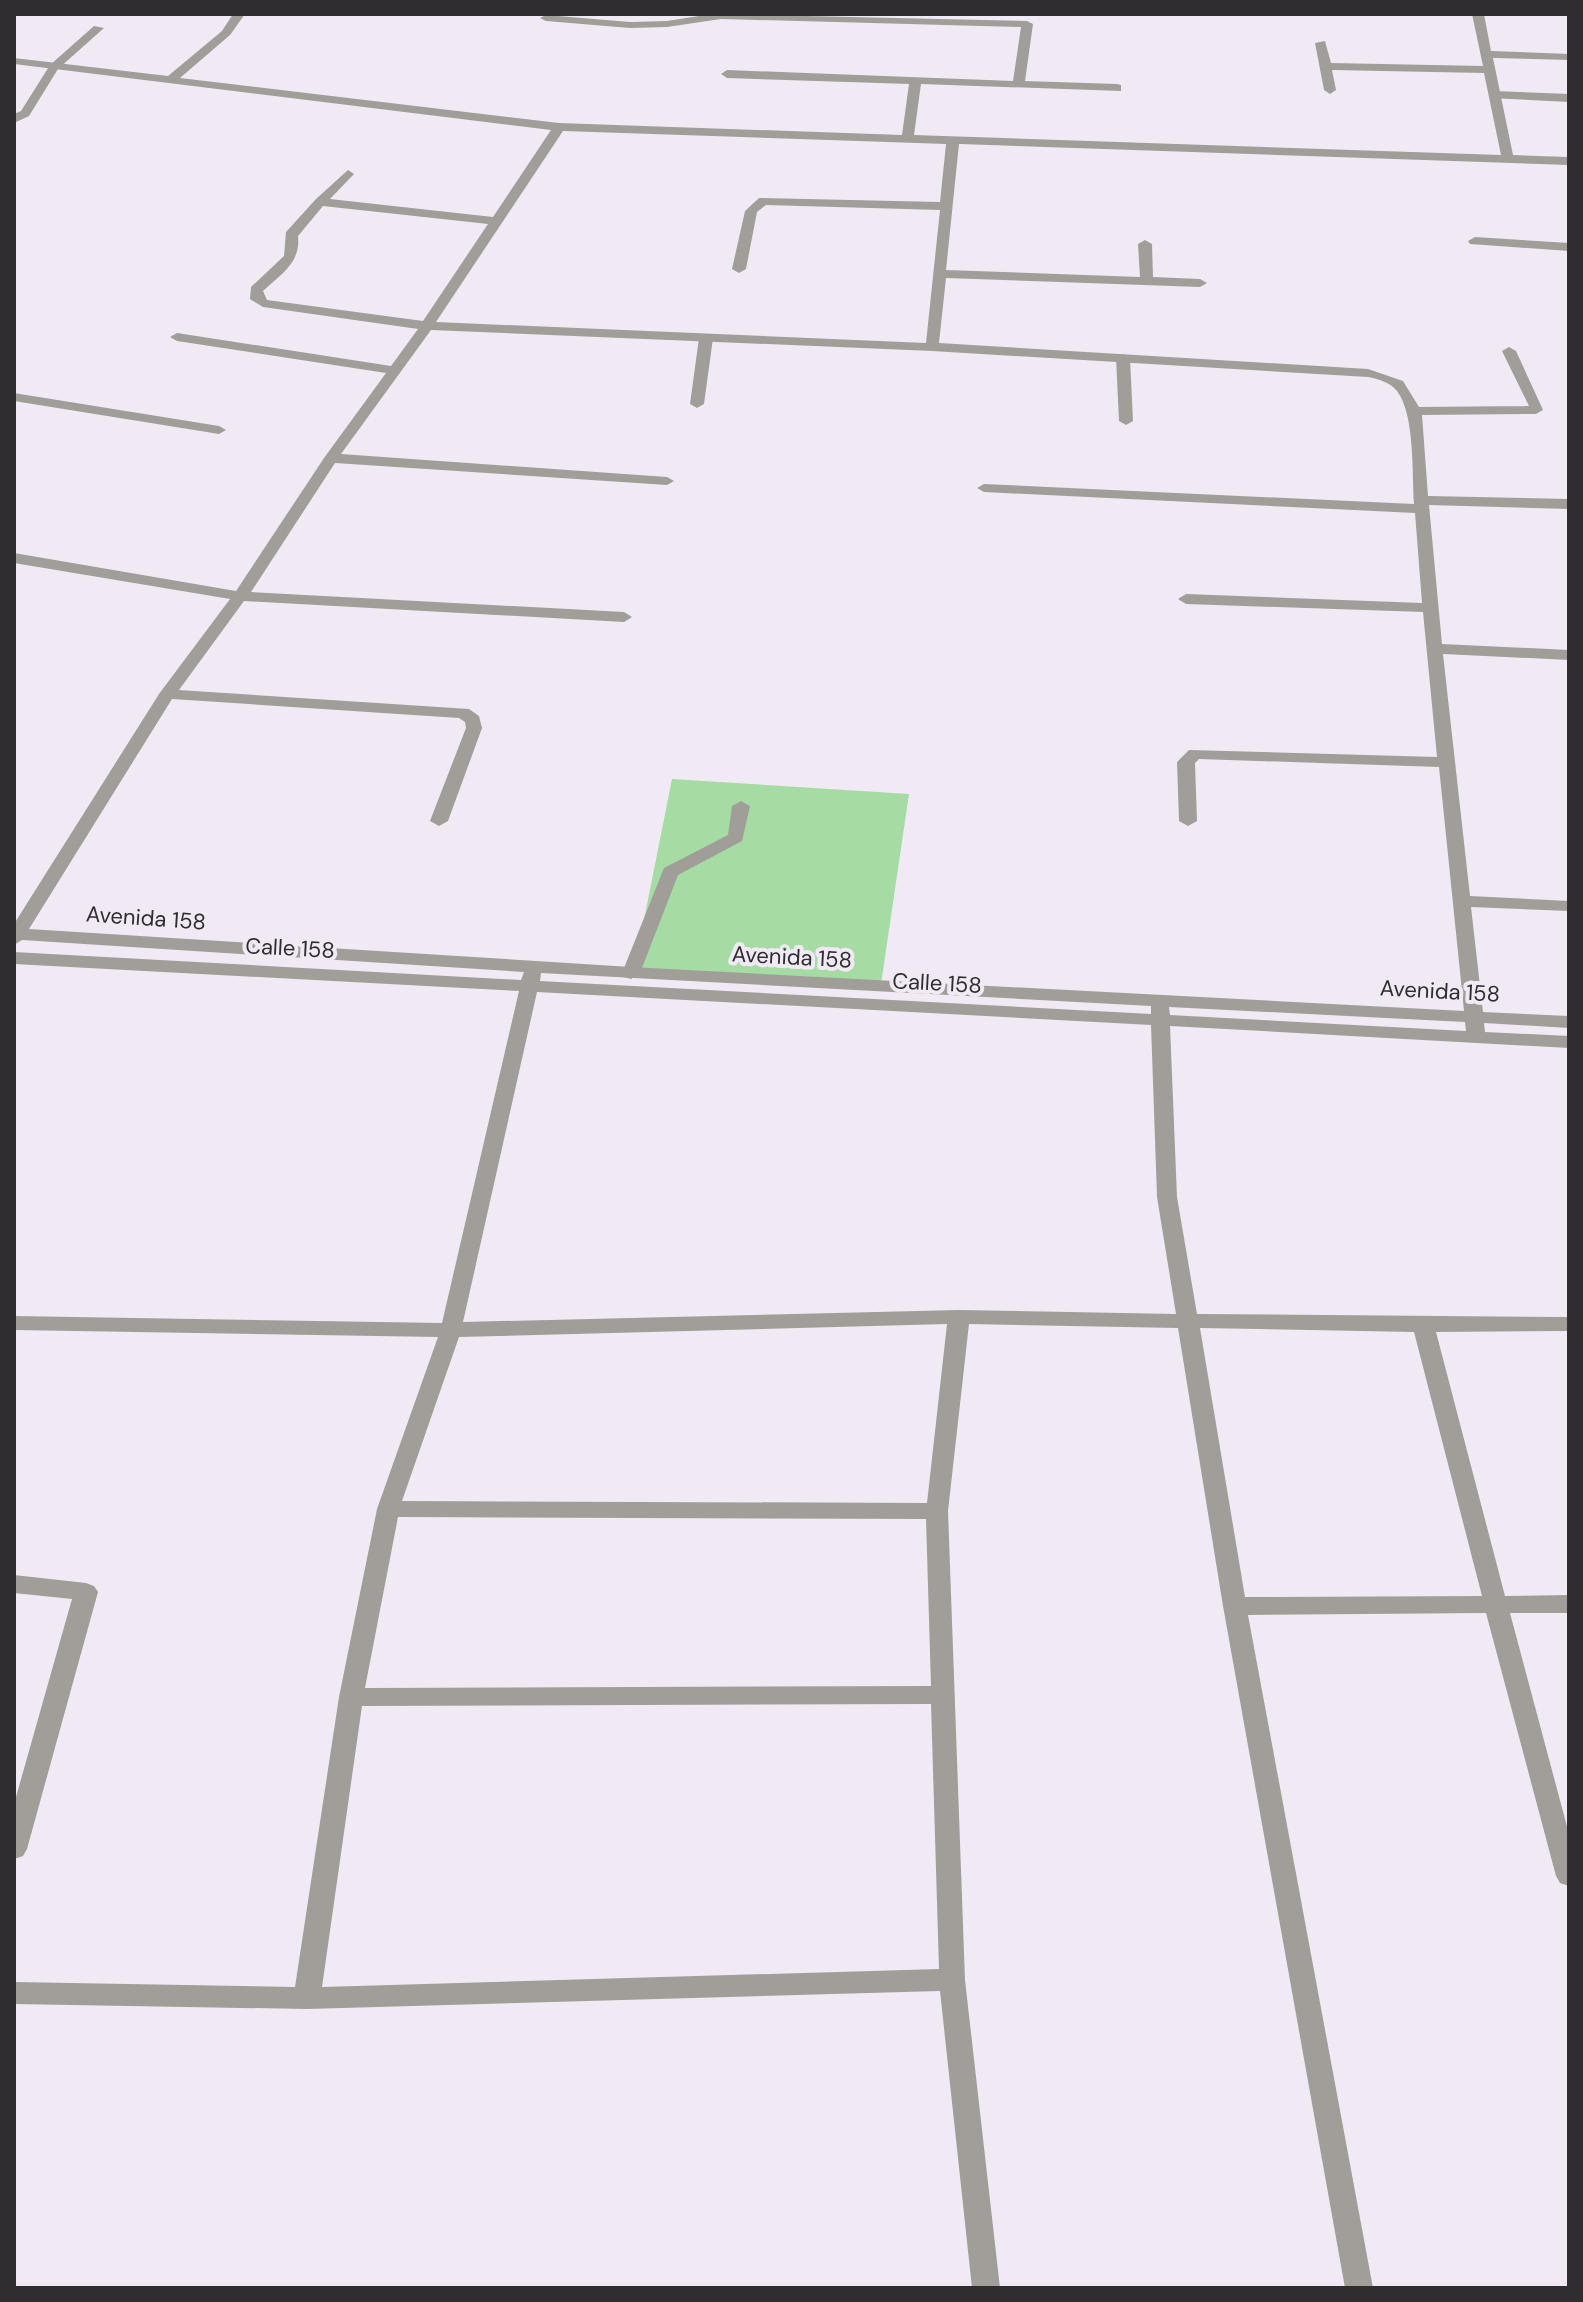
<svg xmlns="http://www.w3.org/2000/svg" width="1583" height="2302" viewBox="0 0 1583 2302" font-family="'DM Sans',sans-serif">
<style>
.green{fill:#a4dca3}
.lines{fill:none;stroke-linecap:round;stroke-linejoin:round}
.lane{fill:#a19e9a;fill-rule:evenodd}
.street{fill:#a19e9a;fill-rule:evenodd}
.labels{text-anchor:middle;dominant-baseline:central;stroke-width:8;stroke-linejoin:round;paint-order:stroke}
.street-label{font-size:22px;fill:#302d31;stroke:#f1eaf5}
</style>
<rect width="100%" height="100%" fill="#f1eaf5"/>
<path class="green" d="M672 779 909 794 881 984 634 970Z"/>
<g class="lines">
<path class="lane" d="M94 26 104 28 58 69 29 116 14 123V114L21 111 50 65Z
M1494 91 1569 94V102L1490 98V92Z
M706 334 713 338 704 404 697 408 690 404 699 338Z
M1123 354 1130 358 1133 421 1126 425 1119 421 1116 358Z
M741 801 750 806 742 841 678 875 640 973 631 979 624 977 622 973 664 868 728 835 732 806Z"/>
<path class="street" d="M233 14H245L230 35 180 78 559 123 902 135 909 84 727 78 721 74 727 70 1013 81 1021 27 721 19 667 27 630 28 546 21 540 18 546 15 630 22 667 21 712 14 1027 21 1033 24 1025 81 1117 84 1121 85V91L921 84 914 135 1501 155 1484 73 1332 70 1336 90 1330 94 1324 90 1315 43 1325 41 1331 63 1483 66 1472 14H1484L1491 51 1569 54V60L1493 58 1513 155 1569 157V165L959 144 946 270 1140 277 1138 244 1145 240 1152 244 1153 277 1200 279 1207 283 1200 287 946 278 939 343 1368 369 1403 381 1419 407 1529 406 1502 351 1509 347 1516 351 1543 410 1536 414 1422 415 1428 496 1569 499V509L1429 505 1442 644 1569 650V660L1443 654 1470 896 1569 901V911L1471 907 1483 1012 1569 1016V1028L1484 1023 1485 1032 1569 1036V1048L1170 1026 1177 1197 1197 1314 1569 1317V1331L1436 1332 1505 1596 1569 1595V1613H1510L1569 1834V1886L1560 1883 1556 1876 1486 1613 1248 1615 1373 2288H1345L1223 1606 1178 1328 969 1324 948 1511 965 1980 1000 2288H972L940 1991 307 2009 14 2004V1982L295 1987 339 1697 377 1509 438 1337 14 1330V1316L442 1323 519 991 14 964V952L521 980 524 972 22 940 14 945V924L159 694 230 599 14 563V553L236 591 324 458 386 373 177 341 170 337 177 333 391 366 418 329 263 307 250 299 251 287 284 256 286 232 316 199 348 170 354 174 330 199 493 217 551 130 14 64V58L168 76 222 31ZM563 131 946 144 940 202 759 198 745 211 732 269 739 273 746 269 757 212 766 205 940 210 926 343 436 322ZM323 206 488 224 423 321 267 300 263 291C281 274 301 263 298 236ZM431 330 932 351 1368 377C1378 379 1390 382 1397 391 1415 414 1412 474 1414 504L984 484 977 488 984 492 1415 513 1422 603 1186 594 1178 599 1186 604 1423 612 1437 757 1189 750 1177 762 1179 821 1188 826 1197 821 1195 763 1199 759 1439 767 1464 1011 631 967 29 929 172 699 459 718 465 722 466 728 430 821 439 826 448 821 482 728 479 716 469 709 179 690 244 601 624 622 632 617 624 612 251 592 335 463 667 485 674 481 667 477 341 454ZM541 973 1151 1006V1014L540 981ZM537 992 1151 1025 1157 1197 1176 1314 959 1310 463 1322ZM1169 1007 1465 1022 1466 1031 1170 1015ZM947 1324 927 1503 402 1501 459 1337ZM1200 1328 1414 1332 1482 1596 1245 1597ZM398 1517 926 1519 931 1686 365 1688ZM931 1704 939 1969 322 1987 362 1706Z
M1475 237 1569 243V251L1470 244 1468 241Z
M14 393 219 426 226 430 219 434 14 401Z
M14 1575 86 1583 94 1586 98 1592 27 1849 23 1856 14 1859V1804L72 1599 14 1593Z"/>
</g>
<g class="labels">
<g class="street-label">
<text transform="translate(146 918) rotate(4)">Avenida 158</text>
<text transform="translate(290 948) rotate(3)">Calle 158</text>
<text transform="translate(792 957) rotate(3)">Avenida 158</text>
<text transform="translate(937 983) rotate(3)">Calle 158</text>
<text transform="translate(1440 991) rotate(3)">Avenida 158</text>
</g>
</g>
<rect width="1583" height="2302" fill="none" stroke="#302d31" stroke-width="32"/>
</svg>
